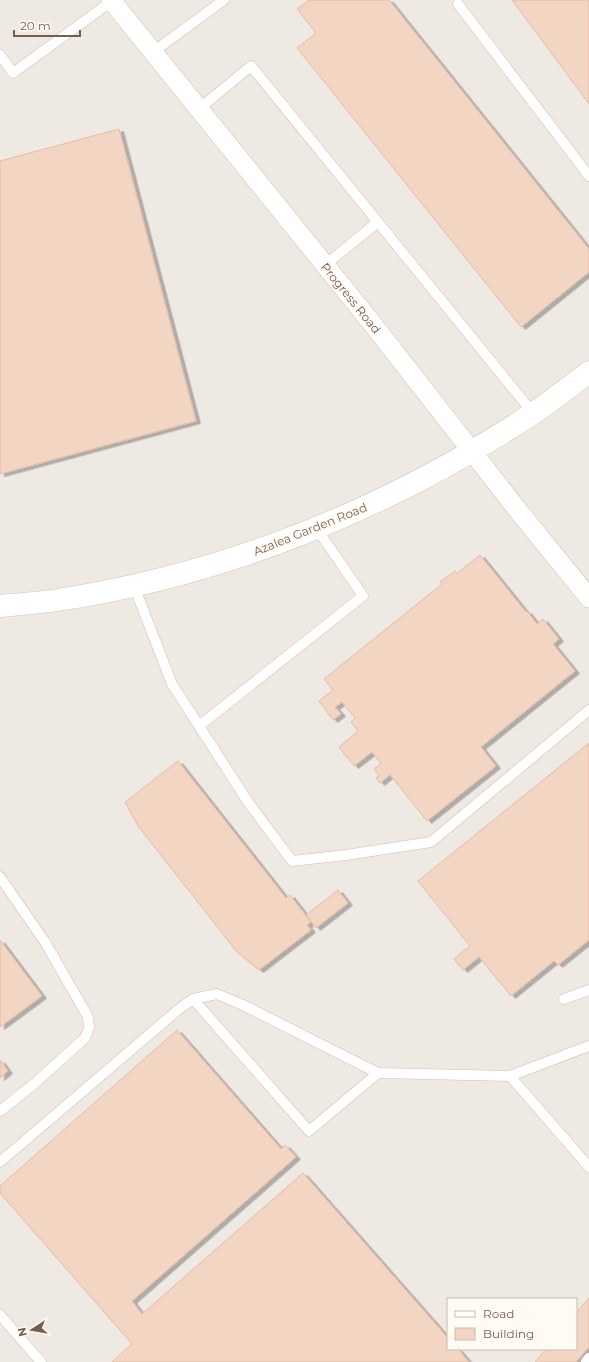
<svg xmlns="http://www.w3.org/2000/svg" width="589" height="1362" viewBox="0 0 589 1362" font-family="Montserrat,sans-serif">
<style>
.industrial{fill:#efe9e4;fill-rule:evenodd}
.building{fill:#f3d5c3;stroke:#e6bba3;filter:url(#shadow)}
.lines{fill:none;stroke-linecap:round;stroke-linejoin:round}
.service-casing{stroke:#d1beb0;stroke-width:11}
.minor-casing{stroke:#d1beb0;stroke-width:20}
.secondary-casing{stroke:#d6c0b0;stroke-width:23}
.service{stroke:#fff;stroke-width:10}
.minor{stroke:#fff;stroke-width:19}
.secondary{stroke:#fff;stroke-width:22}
.labels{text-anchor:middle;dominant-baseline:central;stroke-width:3.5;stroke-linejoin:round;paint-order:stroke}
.street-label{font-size:12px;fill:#7a5c4d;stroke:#fffaf3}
</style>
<defs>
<filter id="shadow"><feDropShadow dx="4.5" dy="2.5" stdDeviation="0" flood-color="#0004"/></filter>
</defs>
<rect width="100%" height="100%" fill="#fdf6ec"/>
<path class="industrial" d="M0 0H589V1362H0ZM448 1299H576V1349H448Z"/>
<path class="building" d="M309 0H389L589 249V272L521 327 297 48 316 33 297 9Z
M512 0H589V104Z
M119 129 196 421 0 474V161Z
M480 555 526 612 527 611 537 624 543 619 559 639 553 644 575 671 481 747 496 766 427 821 390 775 380 783 376 778 379 776 374 769 381 764 372 752 354 766 339 747 358 731 351 722 355 718 342 702 335 707 341 714 333 720 319 701 333 690 324 679 442 584 440 582 455 571 457 573Z
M589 743V940L558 965 554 961 511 996 479 957 463 970 454 959 470 946 418 881Z
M178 761 286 898 290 895 311 922 307 925 311 930 259 970 237 952 138 826 125 802Z
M338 890 348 903 316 928 306 915Z
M0 940 42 996 0 1027Z
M177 1030 281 1149 285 1145 296 1157 132 1301 142 1314 303 1173 448 1338V1349H458L469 1362H112L132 1344 0 1193V1186Z
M0 1060 8 1071 0 1078Z
M589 1298V1347L576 1362H535L546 1349H576V1313Z"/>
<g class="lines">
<g class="service-casing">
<path id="service" d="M458 4 589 176
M153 52 224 0
M0 55 13 73 112 1
M199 109 251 66 533 413
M325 265 378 222
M134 586 172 684 248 802 292 861 346 855 431 842 589 710
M199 726 363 596 317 529
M0 877 45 942 88 1017 89 1028 85 1038 34 1084 0 1111
M193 999 309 1131 378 1073
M564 999 589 990
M510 1076 589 1167
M0 1162 179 1009 193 999 217 994 243 1005 378 1073 510 1076 589 1046
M0 1315 41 1362
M586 1362 589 1358"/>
</g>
<g class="minor-casing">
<path id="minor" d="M111 0 371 322 513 504 589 598"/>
</g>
<g class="secondary-casing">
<path id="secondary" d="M0 606C19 604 39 603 58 600 228 574 389 508 532 414 552 401 570 386 589 372"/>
</g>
<use href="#service" class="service"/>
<use href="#minor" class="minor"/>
<use href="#secondary" class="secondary"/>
</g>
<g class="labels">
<g class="street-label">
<text transform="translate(351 298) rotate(51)">Progress Road</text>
<text transform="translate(310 529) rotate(-22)">Azalea Garden Road</text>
</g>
</g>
<rect x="447" y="1298" width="130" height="52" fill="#fffaf3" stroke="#cabbb1"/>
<rect x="455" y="1311" width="20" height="6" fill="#ffffff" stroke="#cabbb1"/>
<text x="483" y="1318" font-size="12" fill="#7a5c4d">Road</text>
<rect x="455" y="1328" width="20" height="12" fill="#f3d5c3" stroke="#cabbb1"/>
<text x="483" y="1338" font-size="12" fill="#7a5c4d">Building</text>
<g transform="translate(32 1330) rotate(258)" stroke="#fffaf3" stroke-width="3" paint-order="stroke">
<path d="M0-3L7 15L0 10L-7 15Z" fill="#7a5c4d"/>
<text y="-6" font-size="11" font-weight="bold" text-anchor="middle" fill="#7a5c4d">N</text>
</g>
<path d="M14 30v6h66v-6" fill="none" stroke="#7a5c4d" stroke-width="2"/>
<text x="20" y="30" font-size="12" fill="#7a5c4d" stroke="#fffaf3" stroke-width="3" paint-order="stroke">20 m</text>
</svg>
